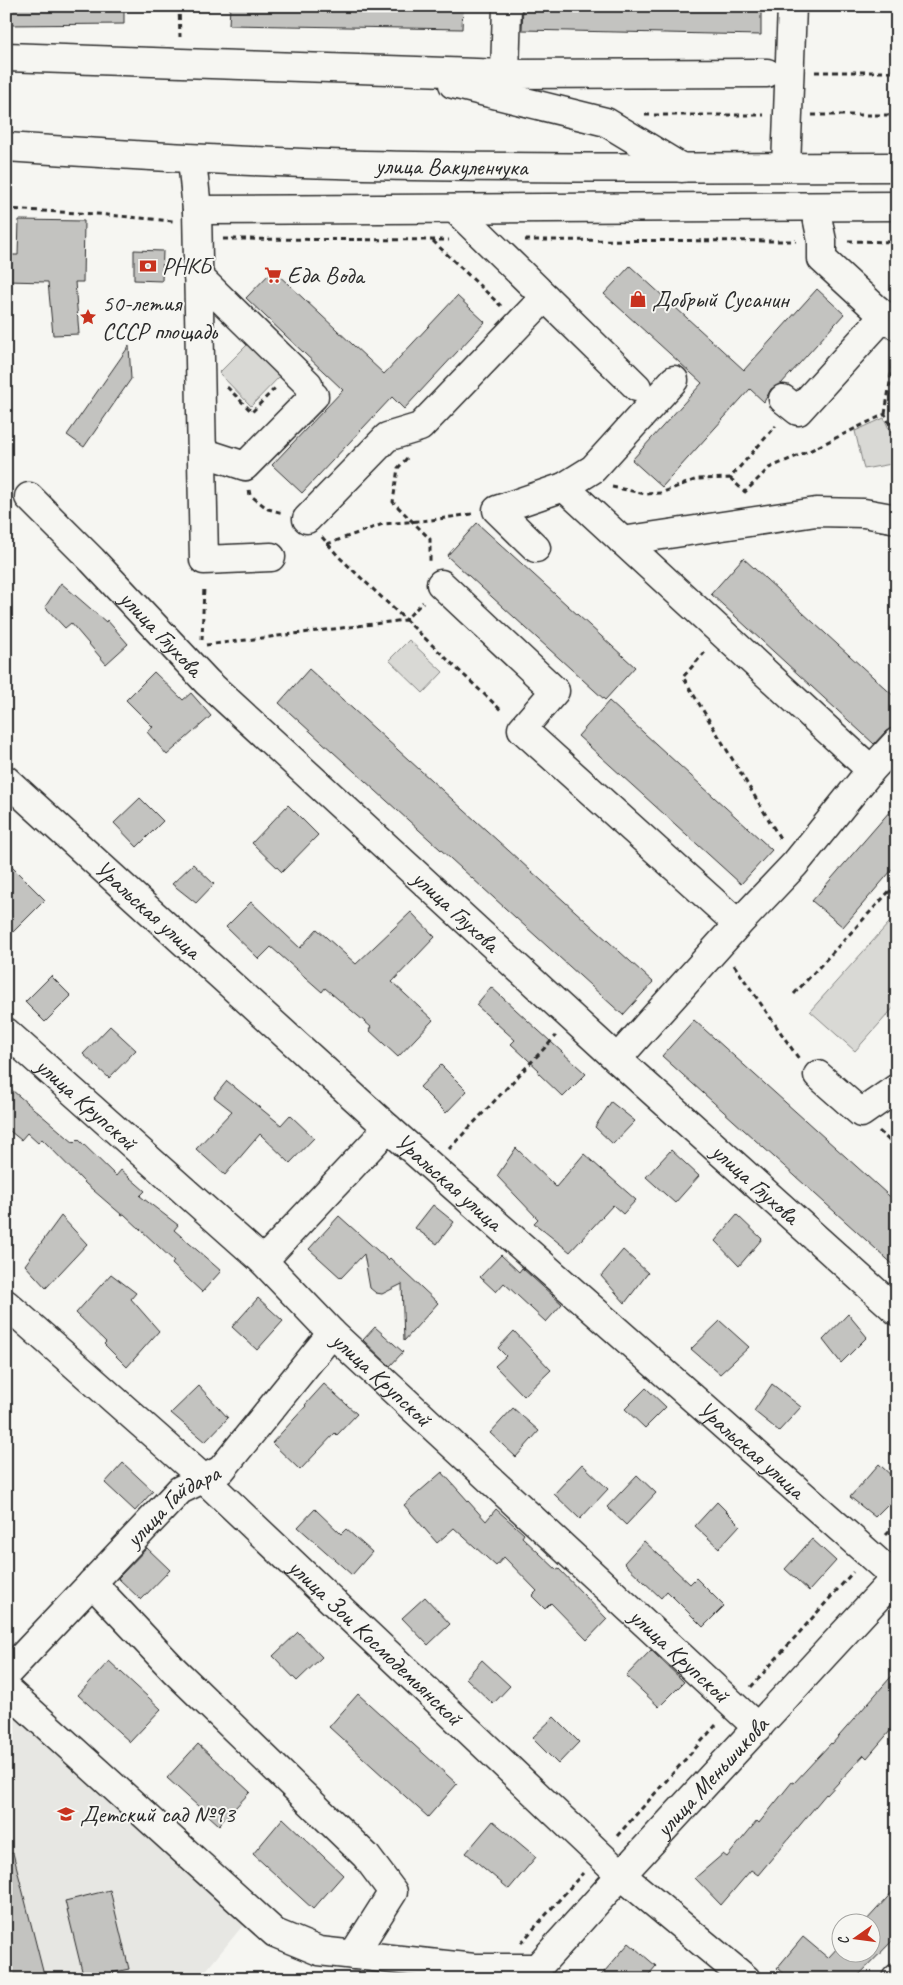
<svg xmlns="http://www.w3.org/2000/svg" width="903" height="1985" viewBox="0 0 903 1985" font-family="Caveat,sans-serif">
<style>
.built{fill:#e7e7e3}
.green{fill:#d9d9d5;stroke:#828280}
.building{fill:#c3c3c0;stroke:#2b2b2b}
.lines{fill:none;stroke-linecap:round;stroke-linejoin:round}
.minor-casing{stroke:#2b2b2b;stroke-width:31}
.major-casing{stroke:#2b2b2b;stroke-width:31}
.path{stroke:#2b2b2b;stroke-width:3;stroke-dasharray:5 4;stroke-linecap:butt}
.minor{stroke:#f6f6f2;stroke-width:28}
.major{stroke:#f6f6f2;stroke-width:28}
.labels{text-anchor:middle;dominant-baseline:central;stroke-width:4;stroke-linejoin:round;paint-order:stroke}
.street-label{font-size:24px;fill:#2b2b2b;stroke:#f6f6f2}
.poi-label{font-size:24px;fill:#2b2b2b;stroke:#f6f6f2;text-anchor:start}
</style>
<rect width="100%" height="100%" fill="#f6f6f2"/>
<filter id="ink" filterUnits="userSpaceOnUse"><feTurbulence type="fractalNoise" baseFrequency=".02" numOctaves="2"/><feDisplacementMap in="SourceGraphic" scale="10" xChannelSelector="R" yChannelSelector="G"/><feConvolveMatrix kernelMatrix="1 2 1 2 8 2 1 2 1" color-interpolation-filters="sRGB"/></filter>
<g filter="url(#ink)">
<path class="built" d="M6 1705 244 1924 199 1979H6Z"/>
<path class="green" d="M249 343 281 375 251 406 219 373Z
M884 418 897 446V463L864 469 855 431Z
M409 640 443 672 423 693 389 660Z
M897 914V1004L855 1051 810 1011Z"/>
<path class="building" d="M6 6H124V24L6 25Z
M230 6H463L462 29 229 25Z
M523 6H761V35L522 30Z
M19 220 84 221 83 282H75L79 334 53 335 48 282 6 281V255H18Z
M134 250 163 251 162 281 134 280Z
M630 266 744 370 817 289 844 314 781 384 771 389 764 402 750 389 662 487 632 460 702 383 604 294Z
M273 270 384 374 457 296 485 322 404 409 392 397 302 493 272 465 343 390 246 298Z
M129 346 131 379 84 447 67 435Z
M477 523 635 667 605 700 447 556Z
M743 558 897 699 895 727 886 731 874 744 711 594Z
M61 583 106 622 107 620 128 644 106 664 71 623 65 628 45 607Z
M309 669 653 982 623 1015 279 703Z
M154 672 183 700 191 693 211 716 167 755 147 732 153 727 126 700Z
M609 701 772 850 741 884 578 736Z
M140 798 163 821 137 847 114 823Z
M897 803V864L843 927 812 901Z
M288 805 318 835 282 872 252 843Z
M6 861 45 900 6 939Z
M193 864 214 884 196 903 172 884Z
M251 902 300 948 317 929 356 964 411 912 435 937 392 982 433 1020 398 1057 369 1030 371 1027 325 988 322 992 271 947 259 959 226 927Z
M51 976 71 996 45 1022 25 1002Z
M491 987 586 1074 563 1097 537 1072 539 1070 511 1044 515 1040 476 1005Z
M694 1020 897 1203V1268L662 1056Z
M110 1026 136 1050 109 1078 83 1054Z
M441 1065 467 1091 446 1113 420 1087Z
M227 1081 281 1125 290 1115 314 1138 290 1163 260 1134 225 1175 196 1149 232 1111 214 1097Z
M6 1085 74 1143 78 1139 116 1176 121 1170 145 1191 140 1196 178 1225 174 1230 221 1271 202 1292 172 1264 174 1261 124 1214 122 1215 86 1184 42 1139 38 1143 27 1133 21 1140 6 1128Z
M611 1102 635 1121 613 1144 595 1127Z
M516 1148 556 1187 584 1154 636 1200 623 1214 613 1205 570 1252 534 1223 538 1219 497 1176Z
M671 1150 699 1176 675 1203 646 1177Z
M433 1205 454 1222 437 1244 415 1228Z
M737 1215 762 1239 739 1266 715 1241Z
M61 1216 87 1244 46 1288 25 1265Z
M339 1216 388 1260 390 1258 438 1303 404 1341 402 1284 382 1294 376 1293 370 1288 364 1254 341 1278 309 1249Z
M623 1250 648 1273 625 1303 601 1276Z
M501 1255 519 1272 522 1268 562 1304 546 1322 504 1283 496 1292 480 1277Z
M111 1274 136 1293 131 1299 159 1331 127 1367 104 1344 106 1342 76 1313Z
M258 1298 283 1321 257 1350 232 1327Z
M848 1314 867 1337 841 1363 823 1340Z
M720 1321 749 1347 720 1374 691 1349Z
M375 1327 403 1352 390 1366 363 1340Z
M514 1331 551 1370 524 1396 495 1366 506 1356 498 1348Z
M324 1384 357 1414 337 1435 335 1433 300 1470 272 1443 306 1406 305 1405Z
M772 1384 801 1407 779 1431 754 1411Z
M199 1386 228 1418 205 1442 171 1413Z
M646 1388 666 1407 645 1428 625 1409Z
M513 1408 539 1431 516 1457 490 1433Z
M123 1463 153 1491 135 1511 105 1483Z
M582 1464 608 1489 580 1519 554 1494Z
M879 1464 897 1481V1495L875 1517 850 1497Z
M442 1472 486 1521 496 1509 524 1534 522 1537 557 1570 559 1569 607 1619 587 1640 551 1603 545 1609 532 1596 537 1591 504 1557 496 1566 454 1528 437 1543 404 1505Z
M637 1475 656 1493 626 1525 607 1507Z
M717 1502 740 1525 719 1548 695 1526Z
M315 1509 341 1534 346 1529 372 1552 352 1575 298 1527Z
M812 1539 836 1561 809 1591 785 1569Z
M644 1541 690 1584 696 1578 724 1606 703 1627 667 1591 661 1598 624 1563Z
M147 1548 170 1570 141 1600 118 1578Z
M425 1597 450 1624 428 1645 402 1618Z
M298 1632 322 1657 297 1681 273 1656Z
M651 1650 684 1682 659 1707 626 1676Z
M482 1660 510 1686 493 1704 466 1678Z
M109 1661 161 1709 130 1742 78 1695Z
M897 1670V1723L867 1758 864 1755 827 1795 826 1794 758 1875 751 1870 721 1905 695 1878 723 1854 727 1857 757 1821 759 1823 792 1782 794 1783 831 1743 832 1744Z
M358 1694 457 1784 428 1817 329 1727Z
M554 1717 579 1742 558 1764 532 1738Z
M198 1744 250 1792 219 1825 167 1778Z
M283 1818 343 1875 313 1909 253 1854Z
M493 1821 536 1857 509 1889 466 1853Z
M13 1853 45 1979H6V1854Z
M897 1887V1936L855 1979H789L777 1968 803 1937 828 1958 840 1945V1952H870V1922H865Z
M110 1890 129 1969 84 1979 65 1901Z
M629 1943 656 1966 645 1979H598Z"/>
<g class="lines">
<g class="minor-casing">
<g id="minor">
<path d="M6 57 505 74 767 73"/>
<path d="M505 74 507 6"/>
<path d="M453 84 606 122 682 168"/>
<path d="M192 159 197 210 204 560 271 557"/>
<path d="M786 167 792 6"/>
<path d="M815 207 822 241V259L874 307 897 326"/>
<path d="M455 209 637 387"/>
<path d="M197 210 897 206"/>
<path d="M198 276 308 384"/>
<path d="M783 399 798 411 884 316"/>
<path d="M202 452 245 466 314 396"/>
<path d="M564 487 593 469 674 380"/>
<path id="s1" d="M29 497 92 560 207 682 617 1059 897 1311"/>
<path d="M307 519 387 437 420 427 545 297"/>
<path d="M622 541 816 512 864 513 897 519"/>
<path d="M536 548 497 510 564 487 871 770"/>
<path d="M441 584 555 691 522 729 738 924 795 864 871 770 897 742"/>
<path id="s2" d="M6 780 388 1128 895 1577"/>
<path id="s3" d="M6 1032 263 1261 332 1333 758 1728"/>
<path d="M617 1059 738 924"/>
<path d="M818 1075 861 1113 897 1088"/>
<path d="M263 1261 388 1128"/>
<path id="s4" d="M6 1304 204 1479 621 1875 746 1979"/>
<path d="M92 1583 174 1670 366 1856 393 1892 353 1955"/>
<path id="s5" d="M6 1674 180 1490 221 1470 332 1333"/>
<path d="M6 1689 275 1933 319 1951 474 1968H537"/>
<path id="s6" d="M527 1979 621 1875 897 1576"/>
<path d="M896 1979 897 1978"/>
</g>
</g>
<g class="major-casing">
<g id="major">
<path id="s7" d="M6 147C125 155 245 162 364 165 542 169 719 167 897 167"/>
</g>
</g>
<path class="path" d="M179 6 180 37
M815 72H897
M645 115H764
M812 115H897
M6 209 97 214 173 221
M223 239 449 240
M525 240 796 241
M433 241 501 306
M848 241 897 242
M227 387 252 412 277 386
M885 414 895 351
M407 458 398 468 393 502 430 539V563
M730 478 745 492 769 468 809 451 885 414 894 434H897
M612 487 646 494 661 493 697 479 730 478 776 426
M249 490 250 495 268 509 283 513
M322 537 339 557 503 712
M327 544 383 524 431 520 472 514
M202 640 204 586
M206 645 405 620 423 602
M705 652 683 677 781 840
M890 890 897 897
M734 965 799 1059
M794 994 897 883
M879 1131 897 1148
M449 1149 556 1036
M886 1535 897 1524
M751 1687 853 1572
M617 1836 716 1725
M521 1943 583 1873"/>
<use href="#minor" class="minor"/>
<use href="#major" class="major"/>
</g>
</g>
<defs>
<g id="bank-bare" transform="scale(1.35)"><path d="M-6-4H6V4H-6ZM0-2.3a2.3 2.3 0 1 0 0 4.6a2.3 2.3 0 1 0 0-4.6Z" fill="#c8321e" stroke="#f6f6f2" stroke-width="2.5" paint-order="stroke"/></g>
<g id="supermarket-bare" transform="scale(1.35)"><path d="M-6-5.5h2.5l.6 2H6L4.5 2H-2.5L-4.4-4H-6ZM-1.5 3.2a1.3 1.3 0 1 0 .1 0ZM3 3.2a1.3 1.3 0 1 0 .1 0Z" fill="#c8321e" stroke="#f6f6f2" stroke-width="2.5" paint-order="stroke"/></g>
<g id="shop-bare" transform="scale(1.35)"><path d="M-5-2.5h2.3a2.7 3.5 0 0 1 5.4 0H5L5.5 6h-11ZM-1.5-2.5h3a1.5 2.3 0 0 0-3 0Z" fill="#c8321e" stroke="#f6f6f2" stroke-width="2.5" paint-order="stroke"/></g>
<g id="sight-bare" transform="scale(1.35)"><path d="M0-6L1.8-2.2L6-1.7L2.9 1.2L3.7 5.4L0 3.3L-3.7 5.4L-2.9 1.2L-6-1.7L-1.8-2.2Z" fill="#c8321e" stroke="#f6f6f2" stroke-width="2.5" paint-order="stroke"/></g>
<g id="school-bare" transform="scale(1.35)"><path d="M0-5L7-2L0 1L-7-2ZM-4 1L0 2.5L4 1V4Q0 6-4 4Z" fill="#c8321e" stroke="#f6f6f2" stroke-width="2.5" paint-order="stroke"/></g>
</defs>
<g fill-rule="evenodd">
<use href="#bank-bare" x="148" y="266"/>
<use href="#supermarket-bare" x="273" y="275"/>
<use href="#shop-bare" x="638" y="299"/>
<use href="#sight-bare" x="88" y="317"/>
<use href="#school-bare" x="66" y="1814"/>
</g>
<g class="labels">
<g class="street-label">
<text stroke="none"><textPath href="#s7" startOffset="446">улица Вакуленчука</textPath></text>
<text stroke="none"><textPath href="#s1" startOffset="190">улица Глухова</textPath></text>
<text stroke="none"><textPath href="#s2" startOffset="192">Уральская улица</textPath></text>
<text stroke="none"><textPath href="#s1" startOffset="595">улица Глухова</textPath></text>
<text stroke="none"><textPath href="#s3" startOffset="108">улица Крупской</textPath></text>
<text stroke="none"><textPath href="#s2" startOffset="598">Уральская улица</textPath></text>
<text stroke="none"><textPath href="#s1" startOffset="1000">улица Глухова</textPath></text>
<text stroke="none"><textPath href="#s3" startOffset="512">улица Крупской</textPath></text>
<text stroke="none"><textPath href="#s2" startOffset="1002">Уральская улица</textPath></text>
<text stroke="none"><textPath href="#s5" startOffset="238">улица Гайдара</textPath></text>
<text stroke="none"><textPath href="#s4" startOffset="501">улица Зои Космодемьянской</textPath></text>
<text stroke="none"><textPath href="#s3" startOffset="918">улица Крупской</textPath></text>
<text stroke="none"><textPath href="#s6" startOffset="274">улица Меньшикова</textPath></text>
</g>
<g class="poi-label">
<text x="162" y="266">РНКБ</text>
<text x="287" y="275">Еда Вода</text>
<text x="652" y="299">Добрый Сусанин</text>
<text x="102" y="303">50-летия<tspan x="102" dy="28">СССР площадь</tspan></text>
<text x="80" y="1814">Детский сад №93</text>
</g>
</g>
<rect width="903" height="1985" fill="none" stroke="#f6f6f2" stroke-width="25"/>
<rect x="12" y="12" width="878" height="1960" fill="none" stroke="#2b2b2b" stroke-width="2" filter="url(#ink)"/>
<g transform="translate(856 1938) rotate(256)"><circle r="24" fill="#f6f6f2" stroke="#a5a5a2"/>
<path d="M0-4L9 19L0 12L-9 19Z" fill="#c8321e"/>
<text y="-8" font-size="14" font-weight="bold" text-anchor="middle" fill="#2b2b2b">С</text>
</g>
</svg>
